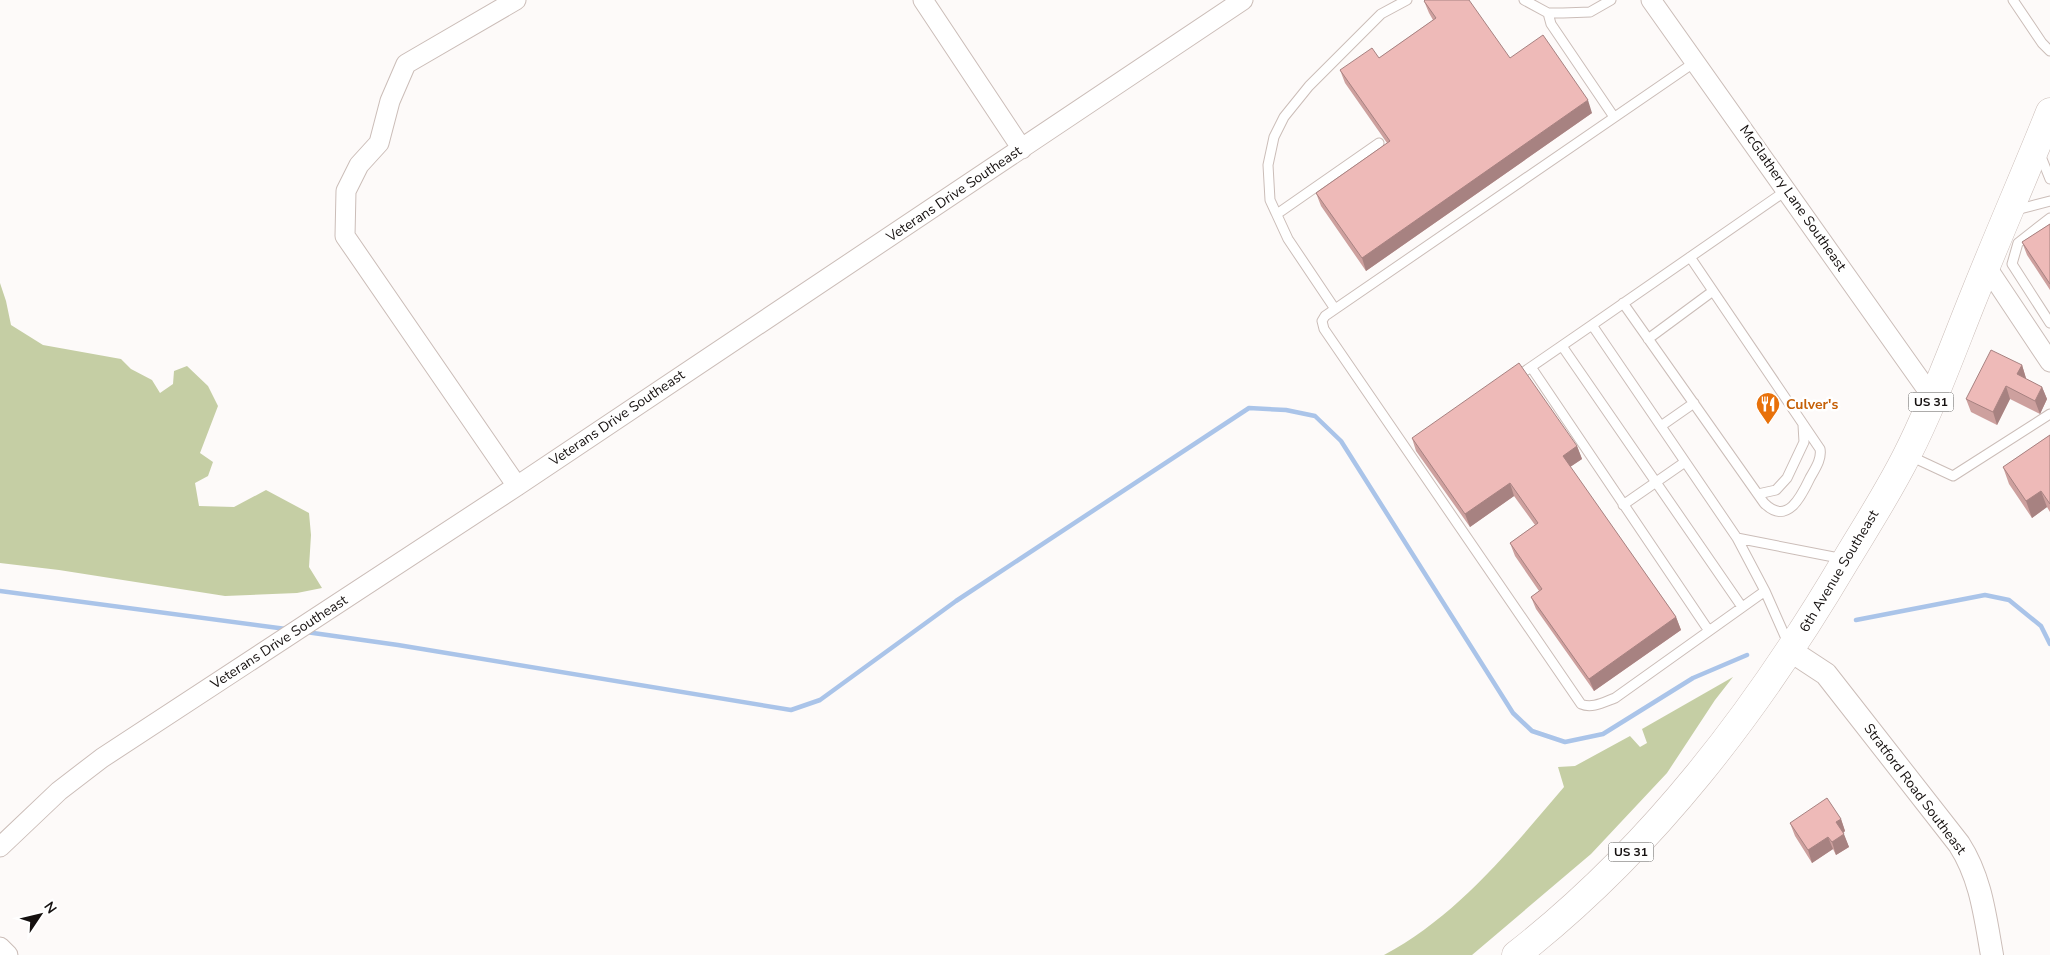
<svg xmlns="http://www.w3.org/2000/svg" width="2050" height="955" viewBox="0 0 2050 955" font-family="'Nunito Sans',sans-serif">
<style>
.green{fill:#c5cea4}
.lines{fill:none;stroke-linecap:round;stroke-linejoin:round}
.stream{stroke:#aac4e9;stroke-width:4.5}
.service-casing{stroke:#cbbdb8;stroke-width:11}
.minor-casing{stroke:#cbbdb8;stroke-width:21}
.tertiary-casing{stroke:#cbbdb8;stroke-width:24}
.primary-casing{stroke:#cbbdb8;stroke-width:29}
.service{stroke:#fff;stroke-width:9}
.minor{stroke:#fff;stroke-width:19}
.tertiary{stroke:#fff;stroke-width:22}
.primary{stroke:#fff;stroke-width:28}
.wall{fill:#cda09e}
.shaded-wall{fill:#a78281}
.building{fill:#eebab8;stroke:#a78281}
.labels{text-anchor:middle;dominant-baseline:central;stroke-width:5;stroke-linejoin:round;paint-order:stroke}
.shield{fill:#fff;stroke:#5b5857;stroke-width:1}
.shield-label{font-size:12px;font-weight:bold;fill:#15100f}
.street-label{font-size:14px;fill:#15100f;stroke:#fff}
.food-label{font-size:14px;font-weight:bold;fill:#c56008;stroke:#fff;text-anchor:start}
</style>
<rect width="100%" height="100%" fill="#fdfaf9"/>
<path class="green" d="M0 283 6 301 11 325 43 345 121 359 131 369 152 380 160 393 173 384 174 371 187 366 208 386 218 406 200 453 213 462 208 476 195 483 199 506 234 507 266 490 309 513 311 535 309 567 322 588 297 593 225 596 59 570 0 563Z
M1733 677 1715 700 1667 773 1591 854 1472 955H1384C1457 916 1511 849 1564 787L1558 767 1575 766 1630 736 1640 747 1647 743 1642 729Z"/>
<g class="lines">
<path class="stream" d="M0 591 286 629
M1856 620 1985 595 2009 600 2041 626 2050 644
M306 632 398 645 791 710 820 700 956 601 1249 408 1286 410 1315 416 1341 441 1513 713 1532 731 1565 742 1603 734 1693 678 1747 655"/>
<g class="service-casing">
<path id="service" d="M1524 0 1548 13H1563L1590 12 1611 0
M2013 0 2042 43 2050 51
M1548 13 1551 24 1614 117
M1695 62 1325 316 1322 321 1324 329 1581 704C1592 709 1604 702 1615 698L1765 591
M2040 154 2050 179
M1787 190 1592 325 1737 538 1765 591 1788 643
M2016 210 2050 201
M1277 214 1379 143
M2050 218 2018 243 2012 264 2050 323
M1623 303 1764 503C1787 526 1801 497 1810 478 1815 469 1822 459 1820 449L1690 257
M1335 309 1288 239 1270 200 1268 165 1274 137 1284 117 1309 86 1381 14 1407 0
M1648 339 1713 291
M1562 346 1742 607
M1531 367 1709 631
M1515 378 1592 325
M1661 426 1694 403
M1910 456 1953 476 2050 414
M1758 494 1776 490 1787 478 1804 442 1803 425
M1623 505 1685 462
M1737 538 1844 559"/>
</g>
<g class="minor-casing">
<path id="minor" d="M516 0 406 64 390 101 379 143 359 165 346 191 345 236 517 486
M923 0 1022 149
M1651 0 1933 398
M1986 266 2050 362
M0 847 59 791 102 758 517 486 1243 0
M0 947 8 955"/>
</g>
<g class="tertiary-casing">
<path id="tertiary" d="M1791 651 1826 674 1959 844C1981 878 1985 916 1992 955"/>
</g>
<g class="primary-casing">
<path id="primary" d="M1516 955C1653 848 1758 709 1846 560 1867 525 1889 491 1907 455 1934 402 1954 345 1976 291 2000 231 2026 172 2050 112"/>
</g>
<use href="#service" class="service"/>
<use href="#minor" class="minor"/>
<use href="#tertiary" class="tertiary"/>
<use href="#primary" class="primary"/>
</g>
<path class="wall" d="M1424 1 1592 113 1366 271 1321 206 1316 193 1387 143 1345 83 1340 70 1379 58 1433 20 1429 13Z
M2050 224V290L2027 255 2022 242Z
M2022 365 2026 379 2042 387 2047 399 2040 414 2010 399 1997 425 1971 412 1966 399Z
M2050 435V512L2047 507 2032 518 2009 484 2003 467Z
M1412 438 1577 446 1582 459 1570 467 1676 617 1681 630 1594 691 1536 609 1531 597 1539 591 1515 556 1510 543 1535 525 1514 496 1470 527 1416 451Z
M1841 819 1845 831 1843 833 1849 847 1836 855 1833 849 1812 863 1795 836 1790 823Z"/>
<path class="shaded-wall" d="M1588 100 1592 113 1366 271 1362 258Z
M2022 365 2026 378 2022 387 2017 374Z
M2006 386 2010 399 1997 425 1993 412Z
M2042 387 2047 399 2040 414 2035 401Z
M1577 446 1582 459 1567 469 1563 456Z
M1510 483 1514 496 1470 527 1465 514Z
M2041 491 2047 507 2032 518 2026 501Z
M1676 617 1681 630 1594 691 1589 679Z
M1841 819 1845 831 1841 835 1836 822Z
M1844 834 1849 847 1836 855 1832 842Z
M1828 837 1833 849 1812 863 1808 850Z"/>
<path class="building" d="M1425 0H1469L1510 58 1543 35 1588 100 1362 258 1316 193 1390 141 1340 70 1372 48 1379 58 1436 18 1424 1Z
M2050 224V284L2022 242Z
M1991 350 2022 365 2017 374 2042 387 2035 401 2006 386 1993 412 1966 399Z
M1519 363 1577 446 1563 456 1676 617 1589 679 1531 597 1542 589 1510 543 1538 523 1510 483 1465 514 1412 438Z
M2050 435V504L2041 491 2026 501 2003 467Z
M1827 798 1841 819 1836 822 1844 834 1832 842 1828 837 1808 850 1790 823Z"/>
<defs>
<g id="restaurant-pin" transform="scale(1.25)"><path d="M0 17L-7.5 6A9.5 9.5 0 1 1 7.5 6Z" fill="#e8710a" stroke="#fff"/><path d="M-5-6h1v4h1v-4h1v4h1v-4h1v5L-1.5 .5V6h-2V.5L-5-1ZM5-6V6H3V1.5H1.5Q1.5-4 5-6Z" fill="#fff"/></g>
</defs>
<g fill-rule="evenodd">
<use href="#restaurant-pin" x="1768" y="404"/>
</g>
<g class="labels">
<g class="shield">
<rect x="1908.5" y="392.5" width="45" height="19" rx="4"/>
<rect x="1608.5" y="842.5" width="45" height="19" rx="4"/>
</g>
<g class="shield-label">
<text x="1931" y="402">US 31</text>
<text x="1631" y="852">US 31</text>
</g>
<g class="street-label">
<text transform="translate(954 194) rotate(-34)">Veterans Drive Southeast</text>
<text transform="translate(1793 198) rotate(55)">McGlathery Lane Southeast</text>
<text transform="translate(617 418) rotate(-34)">Veterans Drive Southeast</text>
<text transform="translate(1839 571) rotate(-59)">6th Avenue Southeast</text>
<text transform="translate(279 642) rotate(-33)">Veterans Drive Southeast</text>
<text transform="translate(1915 789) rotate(53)">Stratford Road Southeast</text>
</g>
<g class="food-label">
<text x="1786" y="404">Culver's</text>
</g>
</g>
<g transform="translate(40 915) rotate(55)" stroke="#ffffff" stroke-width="4" paint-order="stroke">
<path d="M0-4L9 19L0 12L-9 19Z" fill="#15100f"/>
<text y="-8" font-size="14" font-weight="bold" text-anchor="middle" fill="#15100f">N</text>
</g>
</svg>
